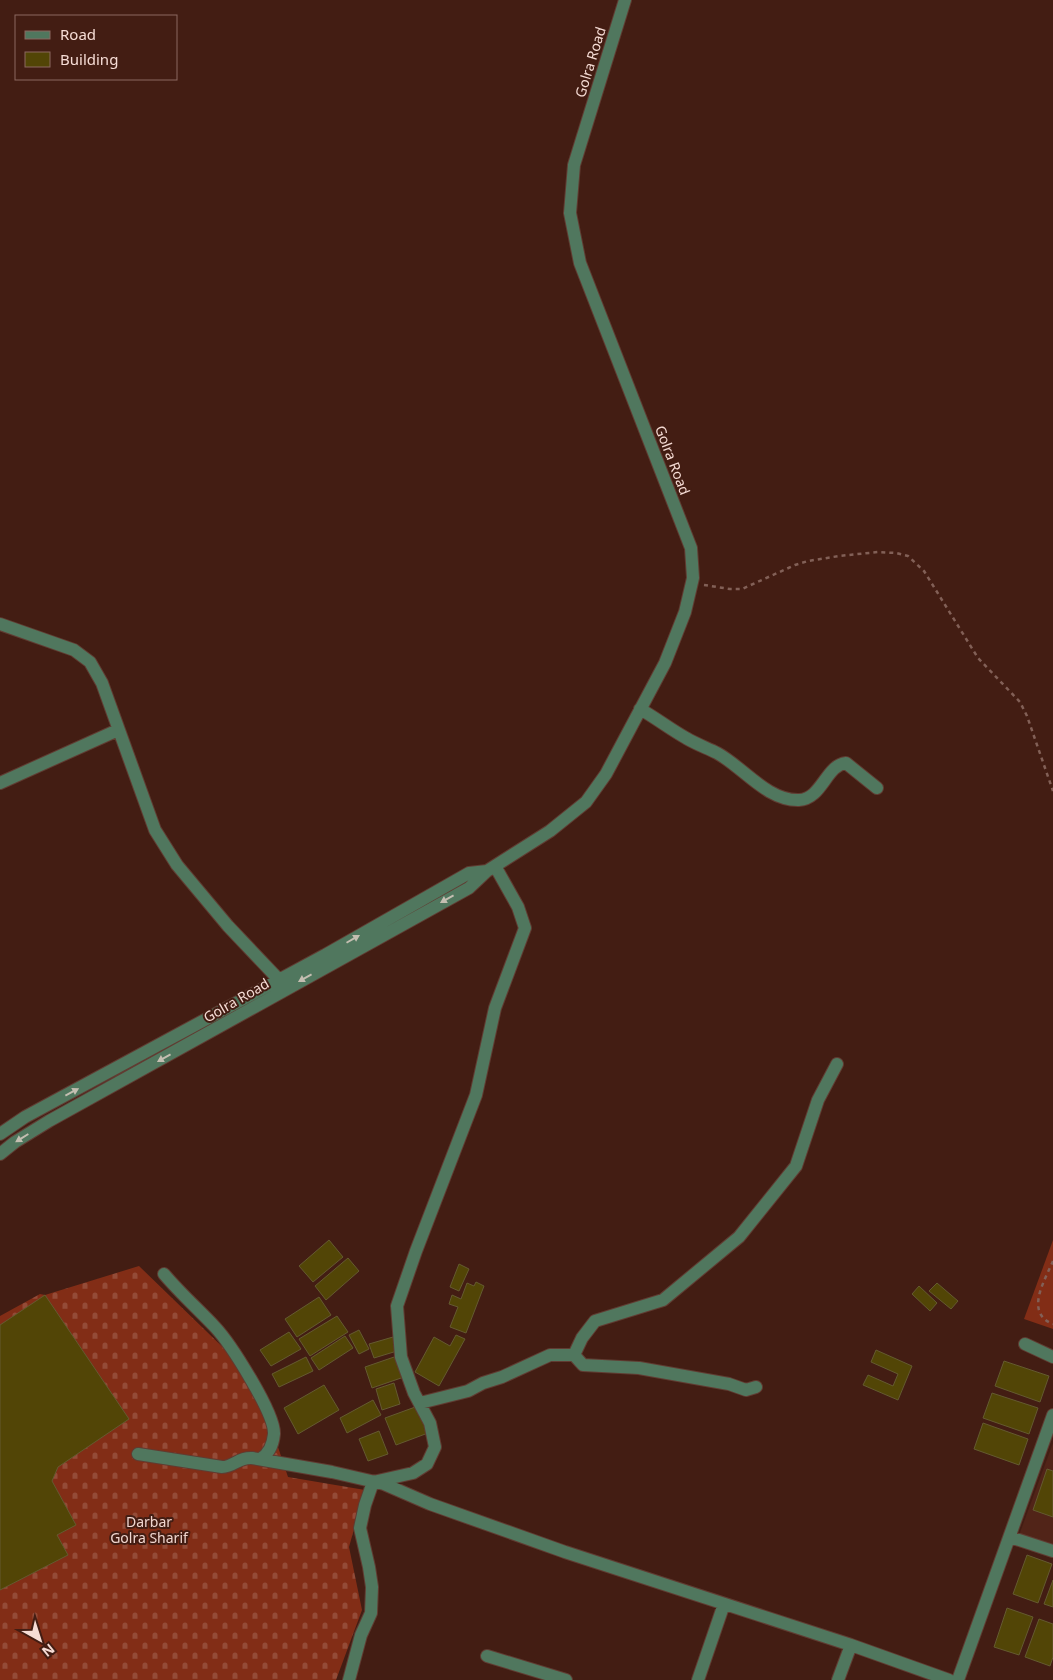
<svg xmlns="http://www.w3.org/2000/svg" width="1053" height="1680" viewBox="0 0 1053 1680" font-family="'Noto Sans',sans-serif">
<style>
.built{fill:#512418}
.cemetery{fill:url(#cemetery-stones)}
.green{fill:#822d16}
.building{fill:#524506;stroke:#645a30}
.lines{fill:none;stroke-linecap:round;stroke-linejoin:round}
.minor-casing{stroke:#603c32;stroke-width:14}
.path{stroke:#826057;stroke-width:2.5;stroke-dasharray:4 4;stroke-linecap:butt}
.minor{stroke:#50775e;stroke-width:12}
.oneway{fill:#c4beb1}
.labels{text-anchor:middle;dominant-baseline:central;stroke-width:4;stroke-linejoin:round;paint-order:stroke}
.street-label{font-size:14px;fill:#f6dcd5;stroke:#431d13}
.park-label{font-size:14px;fill:#f1d6cf;stroke:#431d13}
</style>
<defs>
<pattern id="cemetery-stones" width="16" height="16" patternUnits="userSpaceOnUse" patternTransform="scale(1.25)"><rect width="16" height="16" fill="#822d16"/><path d="M2 7V4a2 2 0 0 1 4 0v3zM10 15v-3a2 2 0 0 1 4 0v3z" fill="#944b37"/></pattern>
</defs>
<rect width="100%" height="100%" fill="#431d13"/>
<path class="built" d="M1053 1443V1548L1018 1538Z"/>
<path class="cemetery" d="M139 1266 237 1361 276 1441 288 1477 365 1490 349 1547 362 1610 336 1680H0V1316L40 1294 45 1295Z"/>
<path class="green" d="M1053 1240V1329L1024 1319Z"/>
<path class="building" d="M329 1240 343 1257 313 1282 299 1266Z
M348 1258 359 1271 326 1300 315 1286Z
M459 1264 469 1269 459 1291 450 1287Z
M476 1282 484 1286 466 1333 450 1327 458 1307 449 1304 452 1295 461 1299 467 1283 474 1286Z
M937 1283 958 1301 951 1309 929 1291Z
M919 1286 937 1303 930 1311 912 1294Z
M45 1295 129 1419 58 1467 52 1481 76 1525 57 1535 68 1555 0 1590V1325Z
M319 1297 331 1315 297 1337 285 1319Z
M337 1316 348 1332 310 1356 299 1339Z
M359 1330 369 1349 359 1354 349 1335Z
M289 1332 301 1349 271 1366 260 1350Z
M456 1335 465 1339 439 1386 415 1372 434 1337 450 1346Z
M345 1336 353 1348 319 1370 311 1358Z
M393 1337 397 1351 374 1358 369 1344Z
M876 1350 912 1366 898 1400 863 1385 868 1375 893 1386 898 1374 871 1362Z
M397 1356 404 1377 372 1388 365 1367Z
M306 1357 313 1371 279 1387 272 1374Z
M1004 1361 1049 1376 1040 1402 995 1386Z
M394 1383 400 1404 382 1410 376 1389Z
M324 1385 339 1410 298 1434 284 1408Z
M992 1393 1038 1408 1029 1434 983 1418Z
M373 1400 381 1415 347 1433 340 1418Z
M418 1406 428 1433 396 1445 385 1418Z
M983 1423 1028 1439 1019 1465 974 1449Z
M379 1431 388 1454 368 1461 359 1439Z
M1047 1469 1053 1471V1517L1033 1510Z
M1027 1555 1052 1564 1038 1603 1013 1594Z
M1053 1580V1607L1044 1604Z
M1007 1608 1033 1617 1019 1655 994 1647Z
M1039 1619 1053 1624V1657L1050 1666 1025 1657Z"/>
<g class="lines">
<g class="minor-casing">
<path id="minor" d="M0 624 74 650 90 662 102 683 155 830 177 865 228 926 283 984
M640 709C656 718 670 729 686 738 696 744 707 748 717 753 743 767 767 801 799 800 822 799 826 765 846 763L877 788
M0 783 118 730
M0 1134 25 1117 325 955 469 873 487 871
M0 1154 15 1142 49 1121 469 888 487 871 550 831 586 802 606 774 665 663 685 612 693 578 691 548 580 263 570 213 574 165 625 0
M164 1274C180 1293 198 1309 215 1327 230 1343 275 1413 274 1434 273 1444 269 1454 260 1459
M1025 1344 1053 1357
M574 1355 582 1338 595 1321 663 1300 739 1237 796 1166 818 1100 837 1064
M420 1403 468 1391 483 1383 502 1377 550 1355H574L583 1365 639 1368 729 1384 746 1390 756 1387
M138 1454 222 1467C234 1467 238 1457 252 1458L332 1472 384 1484 430 1504 565 1552 851 1645 949 1680
M1010 1537 1053 1551
M487 1656 566 1680
M349 1680 361 1635 371 1613 372 1587 369 1567 360 1528 365 1505 373 1482 413 1473 427 1464 435 1447 430 1423 414 1393 401 1357 397 1306 416 1251 476 1095 495 1008 525 928 518 907 495 866
M698 1680 724 1604
M838 1680 851 1645
M958 1680 1053 1415"/>
</g>
<path class="path" d="M704 585 730 589H742L795 565 808 561 839 556 878 552 896 553 908 556 924 571 978 658 1020 702 1027 716 1053 791
M1053 1261C1045 1280 1024 1313 1053 1324"/>
<use href="#minor" class="minor"/>
</g>
<defs><path id="oneway-solid" d="M-6-.8H1V-3.2L6.5 0L1 3.2V.8H-6Z" transform="scale(1.25)"/></defs>
<g class="oneway">
<use href="#oneway-solid" transform="translate(447 899) rotate(151)"/>
<use href="#oneway-solid" transform="translate(353 939) rotate(-30)"/>
<use href="#oneway-solid" transform="translate(305 978) rotate(151)"/>
<use href="#oneway-solid" transform="translate(164 1058) rotate(151)"/>
<use href="#oneway-solid" transform="translate(72 1092) rotate(-28)"/>
<use href="#oneway-solid" transform="translate(22 1138) rotate(148)"/>
</g>
<g class="labels">
<g class="street-label">
<text transform="translate(590 62) rotate(-73)">Golra Road</text>
<text transform="translate(673 460) rotate(69)">Golra Road</text>
<text transform="translate(236 1000) rotate(-30)">Golra Road</text>
</g>
<g class="park-label">
<text x="149" y="1521">Darbar<tspan x="149" dy="16">Golra Sharif</tspan></text>
</g>
</g>
<rect x="15" y="15" width="162" height="65" fill="#431d13" stroke="#8b6961"/>
<rect x="25" y="31" width="25" height="8" fill="#50775e" stroke="#8b6961"/>
<text x="60" y="40" font-size="15" fill="#f6dcd5">Road</text>
<rect x="25" y="52" width="25" height="15" fill="#524506" stroke="#8b6961"/>
<text x="60" y="65" font-size="15" fill="#f6dcd5">Building</text>
<g transform="translate(40 1640) rotate(141)" stroke="#431d13" stroke-width="4" paint-order="stroke">
<path d="M0-4L9 19L0 12L-9 19Z" fill="#f6dcd5"/>
<text y="-8" font-size="14" font-weight="bold" text-anchor="middle" fill="#f6dcd5">N</text>
</g>
</svg>
